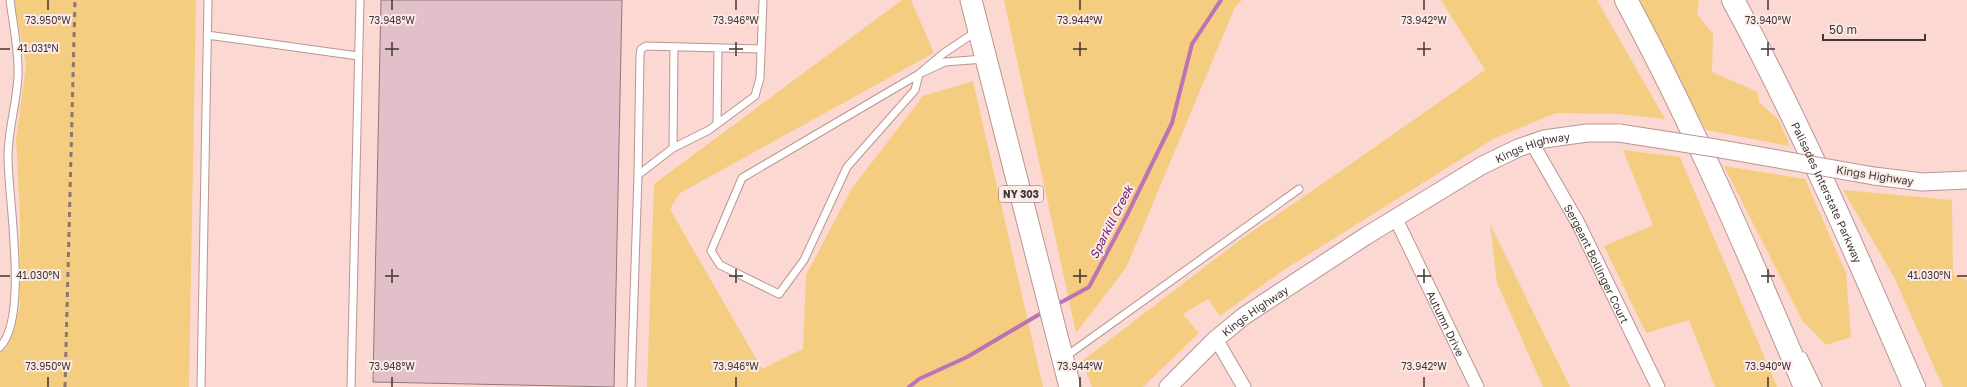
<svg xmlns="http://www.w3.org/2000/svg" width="1967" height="387" viewBox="0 0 1967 387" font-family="'Golos Text',sans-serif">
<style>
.green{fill:#f5cd81}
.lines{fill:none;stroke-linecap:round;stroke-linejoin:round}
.stream{stroke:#bb73b4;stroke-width:4}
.building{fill:#e2c0ca;stroke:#94757e}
.service-casing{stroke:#b89692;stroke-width:9}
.minor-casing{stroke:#b89692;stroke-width:15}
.tertiary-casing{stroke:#b89692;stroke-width:19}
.primary-casing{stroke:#b89692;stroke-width:23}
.motorway-casing{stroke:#b89692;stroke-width:24}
.service{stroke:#fff;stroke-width:7}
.minor{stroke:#fff;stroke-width:13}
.tertiary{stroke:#fff;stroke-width:17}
.primary{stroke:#fff;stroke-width:21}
.motorway{stroke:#fff;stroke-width:22}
.rail{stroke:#8b7471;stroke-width:3;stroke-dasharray:5 5;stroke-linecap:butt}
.tertiary-bridge-casing{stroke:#b89692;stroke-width:19;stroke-linecap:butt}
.tertiary-bridge{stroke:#fff;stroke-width:17}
.ticks{fill:none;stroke:#433533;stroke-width:1.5}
.labels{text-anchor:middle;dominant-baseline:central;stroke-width:4;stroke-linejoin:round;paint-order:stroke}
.shield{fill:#faebe9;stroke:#7a6c6a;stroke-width:1}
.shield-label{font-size:10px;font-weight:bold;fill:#433533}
.street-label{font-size:11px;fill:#433533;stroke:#faebe9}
.water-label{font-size:12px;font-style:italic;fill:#6e166a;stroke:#faebe9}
.ticks-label{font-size:10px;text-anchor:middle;fill:#433533;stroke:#faebe9;stroke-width:4;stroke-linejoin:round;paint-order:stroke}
</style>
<rect width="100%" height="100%" fill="#fcd8d3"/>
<path class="green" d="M14 0H196L189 387H0V351L6 349 20 307V217L16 139 26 66Z
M902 0H911L934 53 680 193 670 209 762 369 803 349 806 275 852 188 923 96 973 81 1043 387H647L654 184Z
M1004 0H1242L1235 7 1126 268 1076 333Z
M1441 0H1597L1665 119 1619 114 1556 113 1493 139 1282 271 1220 316 1208 299 1183 314 1199 333 1143 387H1092L1082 361 1240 240 1312 191 1485 70Z
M1634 0H1699L1697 14 1713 34 1712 72 1758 92 1759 102 1778 119 1788 140 1789 146 1706 130Z
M1623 150 1680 157 1777 387H1715L1689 320 1646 333 1604 246 1653 225Z
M1724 166 1805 179 1846 273 1851 337 1826 345 1802 320Z
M1843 190 1952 200 1953 275 1967 280V387H1943L1894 277Z
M1490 224 1570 387H1543L1497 283Z"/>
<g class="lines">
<path class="stream" d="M1056 305 1089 287 1127 215 1172 123 1192 44 1221 0
M909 387 919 379 967 357 1045 311"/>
</g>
<path class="building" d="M381 0H622L614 387 373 382Z"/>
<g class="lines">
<g class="service-casing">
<path id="service" d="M977 31 944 53 919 74 915 90 847 167 804 260 779 294 720 265 711 251 742 178 919 74 945 62 984 59
M207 35 358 56
M717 124 718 48
M673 148 674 47
M638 175 640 55 641 49 646 46 761 49
M0 347C29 317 8 199 8 157 8 129 17 103 18 75 19 51 13 24 10 0
M1803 356 1818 387
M1065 357 1299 189
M201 387 208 0
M351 387 360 0
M631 387 638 175 673 148 709 130 755 96 760 78 763 0"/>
</g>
<g class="minor-casing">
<g id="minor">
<path id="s1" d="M1532 143 1578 223 1658 387"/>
<path id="s2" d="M1395 217 1477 387"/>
<path d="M1216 339 1244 387"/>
</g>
</g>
<g class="tertiary-casing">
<g id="tertiary">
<path d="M1874 176 1922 182 1967 180"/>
<path id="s3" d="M1168 387 1216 339 1244 316 1366 236 1481 166 1518 148 1544 139 1587 133H1619"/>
</g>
</g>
<g class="primary-casing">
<path id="primary" d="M971 0 1070 387"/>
</g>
<g class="motorway-casing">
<g id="motorway">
<path d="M1626 0C1694 126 1750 256 1805 387"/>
<path id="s4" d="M1733 0C1801 125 1857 256 1914 387"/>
</g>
</g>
<use href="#service" class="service"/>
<use href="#minor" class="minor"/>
<use href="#tertiary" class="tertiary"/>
<use href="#primary" class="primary"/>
<use href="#motorway" class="motorway"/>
<path class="rail" d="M65 387 75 0"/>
<g class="tertiary-bridge-casing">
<path id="tertiary-bridge" d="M1619 133 1715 148 1874 176"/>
</g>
<use href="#tertiary-bridge" class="tertiary-bridge"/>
</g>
<path class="ticks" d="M48 0V10M392 0V10M736 0V10M1080 0V10M1424 0V10M1768 0V10M392 42V56M736 42V56M1080 42V56M1424 42V56M1768 42V56M0 49H10M385 49H399M729 49H743M1073 49H1087M1417 49H1431M1761 49H1775M392 269V283M736 269V283M1080 269V283M1424 269V283M1768 269V283M0 276H10M385 276H399M729 276H743M1073 276H1087M1417 276H1431M1761 276H1775M1957 276H1967M48 377V387M392 377V387M736 377V387M1080 377V387M1424 377V387M1768 377V387"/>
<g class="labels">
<rect class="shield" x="999" y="186" width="44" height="16" rx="3"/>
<g class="shield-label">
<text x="1021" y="194">NY 303</text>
</g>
<g class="street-label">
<text stroke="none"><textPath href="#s3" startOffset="440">Kings Highway</textPath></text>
<text transform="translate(1875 175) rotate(9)">Kings Highway</text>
<text stroke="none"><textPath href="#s4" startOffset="214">Palisades Interstate Parkway</textPath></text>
<text stroke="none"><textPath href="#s1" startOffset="137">Sergeant Bollinger Court</textPath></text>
<text stroke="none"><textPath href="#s3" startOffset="116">Kings Highway</textPath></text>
<text stroke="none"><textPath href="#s2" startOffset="118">Autumn Drive</textPath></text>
</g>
<g class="water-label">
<text transform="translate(1111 222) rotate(-63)">Sparkill Creek</text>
</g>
</g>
<g class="ticks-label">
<text x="48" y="24">73.950°W</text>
<text x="392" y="24">73.948°W</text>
<text x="736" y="24">73.946°W</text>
<text x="1080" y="24">73.944°W</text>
<text x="1424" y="24">73.942°W</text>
<text x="1768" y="24">73.940°W</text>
<text x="38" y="52">41.031°N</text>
<text x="38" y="279">41.030°N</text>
<text x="1929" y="279">41.030°N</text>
<text x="48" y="370">73.950°W</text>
<text x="392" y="370">73.948°W</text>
<text x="736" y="370">73.946°W</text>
<text x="1080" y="370">73.944°W</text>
<text x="1424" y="370">73.942°W</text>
<text x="1768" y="370">73.940°W</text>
</g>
<path d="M1823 34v6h102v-6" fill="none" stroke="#433533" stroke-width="2"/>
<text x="1829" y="34" font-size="12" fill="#433533" stroke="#faebe9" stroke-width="3" paint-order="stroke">50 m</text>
</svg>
